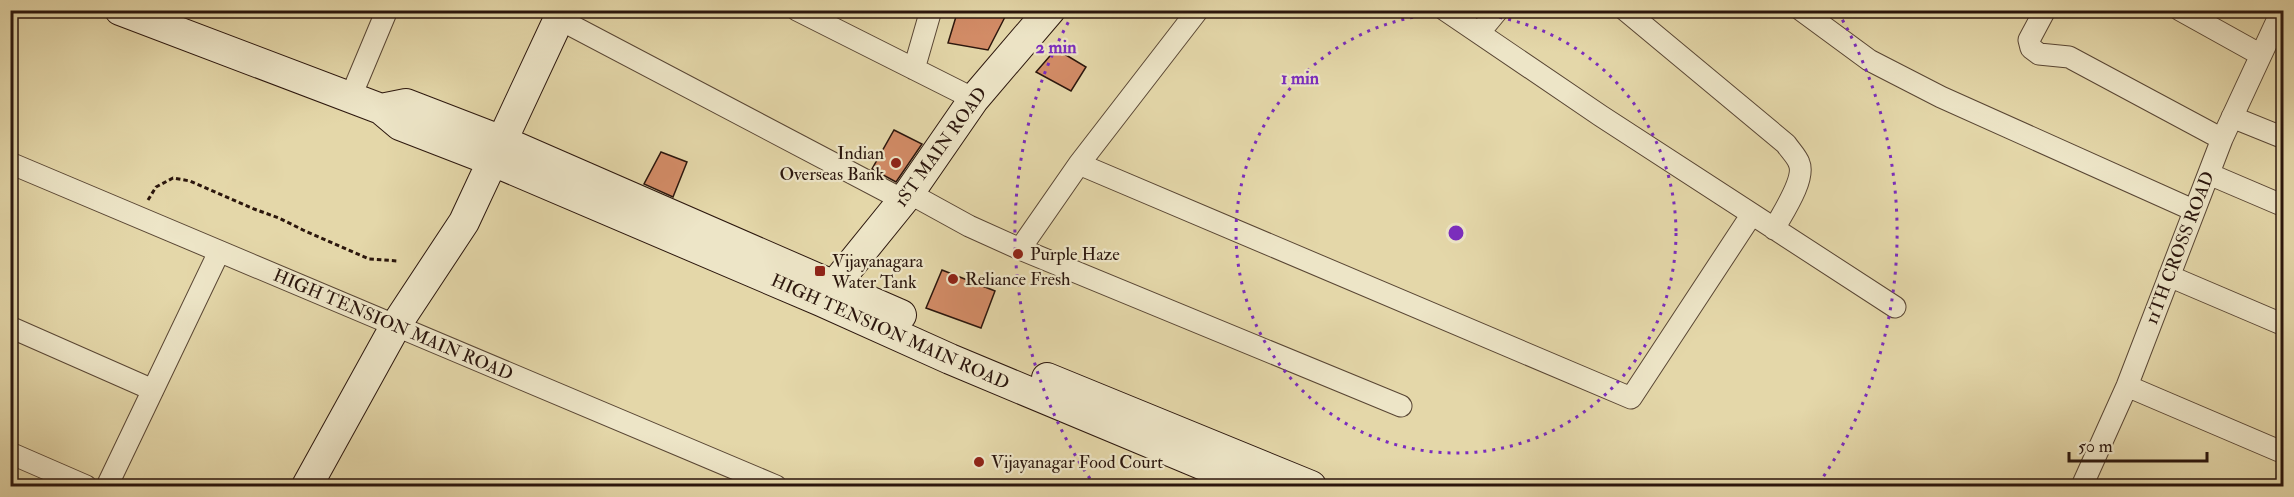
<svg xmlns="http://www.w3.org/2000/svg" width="2294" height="497" viewBox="0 0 2294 497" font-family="'IM FELL Double Pica',serif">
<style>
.building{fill:#d38c67;stroke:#2b160d;stroke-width:1.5}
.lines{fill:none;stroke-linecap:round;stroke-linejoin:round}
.street-casing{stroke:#594634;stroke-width:23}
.secondary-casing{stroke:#2b160d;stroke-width:32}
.path{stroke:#2b160d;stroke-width:3;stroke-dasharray:4.5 3;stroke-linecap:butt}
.street{stroke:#ede5c7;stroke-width:21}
.secondary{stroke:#ede5c7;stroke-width:30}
.ring{fill:none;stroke:#7b2cbf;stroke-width:3;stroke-dasharray:3 6}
.poi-dot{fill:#8f2418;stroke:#ede5c7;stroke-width:2}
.labels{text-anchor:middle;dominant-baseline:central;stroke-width:4.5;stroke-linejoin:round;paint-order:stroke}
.street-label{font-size:18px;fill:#2b160d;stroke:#ede5c7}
.poi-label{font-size:18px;fill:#2b160d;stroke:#ede5c7;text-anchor:start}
.centre{fill:#7b2cbf;stroke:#ede5c7;stroke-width:3}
.ring-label{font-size:18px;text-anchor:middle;font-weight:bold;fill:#7b2cbf;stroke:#ede5c7;stroke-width:4.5;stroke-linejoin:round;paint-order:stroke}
</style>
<rect width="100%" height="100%" fill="#e4d7a9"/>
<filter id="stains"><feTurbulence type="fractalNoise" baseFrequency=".00333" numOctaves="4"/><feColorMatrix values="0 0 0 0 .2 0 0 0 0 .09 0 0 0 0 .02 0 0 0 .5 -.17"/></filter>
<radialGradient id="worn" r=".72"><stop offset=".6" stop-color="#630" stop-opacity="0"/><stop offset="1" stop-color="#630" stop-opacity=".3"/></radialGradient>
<path class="building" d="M958 10H988L1005 17 988 50 948 43Z
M1056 49 1086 67 1071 91 1036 72Z
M894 130 922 144 896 182 872 169Z
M661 152 687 162 673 197 644 184Z
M942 270 995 291 981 328 926 308Z"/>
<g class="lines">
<g class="street-casing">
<path id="street" d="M797 10 974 99
M1445 10 1601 116 1895 307
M1625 10 1786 144C1790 150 1797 157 1799 163 1806 179 1782 214 1774 229
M1801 10 1869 60 1941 97 2193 210
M2045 10 2029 40 2031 48 2039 54 2069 57 2222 139
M2180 10 2261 55
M559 19 903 200
M1479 33 1498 10
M914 69 931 10
M351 96 387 10
M2232 117 2284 138
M10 163 776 486
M1079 164 1631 398 1752 214
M2209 174 2284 206
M909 193 969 226 1020 249 1401 406
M1020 249 1079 164 1198 10
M2169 276 2284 325
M10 327 153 390
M2127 386 2284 453
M10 453 86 486
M107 486 219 252
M2082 486 2127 386 2222 139 2282 10"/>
</g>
<g class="secondary-casing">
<path id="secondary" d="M120 10 381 109 400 125 493 161 821 301 950 359 1254 486
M381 109 406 104 502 141 901 315
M824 298 909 193 974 99 1050 10
M1047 378 1311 486
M307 486 396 325 464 222 563 10"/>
</g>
<path class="path" d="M148 200 156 187 173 178 190 181 254 209 279 218 303 230 369 259 398 261"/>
<use href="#street" class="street"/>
<use href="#secondary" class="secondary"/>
</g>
<g class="ring">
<circle cx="1456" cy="233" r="220"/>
<path d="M1095 486A441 441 0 0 1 1074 12M1838 12A441 441 0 0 1 1817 486"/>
</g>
<g class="poi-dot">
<circle cx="896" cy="163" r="6"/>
<circle cx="1018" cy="254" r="6"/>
<rect x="814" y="265" width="12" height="12" rx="3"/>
<circle cx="953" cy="279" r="6"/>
<circle cx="979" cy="462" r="6"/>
</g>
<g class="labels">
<g class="street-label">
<text transform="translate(941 147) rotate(-54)">1ST MAIN ROAD</text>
<text transform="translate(2180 248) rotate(-69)">11TH CROSS ROAD</text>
<text transform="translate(393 325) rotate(23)">HIGH TENSION MAIN ROAD</text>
<text transform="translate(890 332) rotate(24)">HIGH TENSION MAIN ROAD</text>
</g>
<g class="poi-label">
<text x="884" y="153" text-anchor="end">Indian<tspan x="884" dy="21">Overseas Bank</tspan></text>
<text x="1030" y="254">Purple Haze</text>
<text x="832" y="261">Vijayanagara<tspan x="832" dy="21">Water Tank</tspan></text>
<text x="965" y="279">Reliance Fresh</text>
<text x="991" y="462">Vijayanagar Food Court</text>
</g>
</g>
<circle cx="1456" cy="233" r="9" class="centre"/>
<g class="ring-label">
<text x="1056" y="53">2 min</text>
<text x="1300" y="84">1 min</text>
</g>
<rect width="2294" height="497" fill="none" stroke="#e4d7a9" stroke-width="36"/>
<rect x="12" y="12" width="2270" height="473" fill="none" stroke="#2b160d" stroke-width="3"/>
<rect x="18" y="18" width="2258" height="461" fill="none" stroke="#2b160d" stroke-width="1.5"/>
<path d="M2069 452v9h138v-9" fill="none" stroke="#2b160d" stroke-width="3"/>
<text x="2078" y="452" font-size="18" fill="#2b160d" stroke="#ede5c7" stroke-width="4.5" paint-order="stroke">50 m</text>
<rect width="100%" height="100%" filter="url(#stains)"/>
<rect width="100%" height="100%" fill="url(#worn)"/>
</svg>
